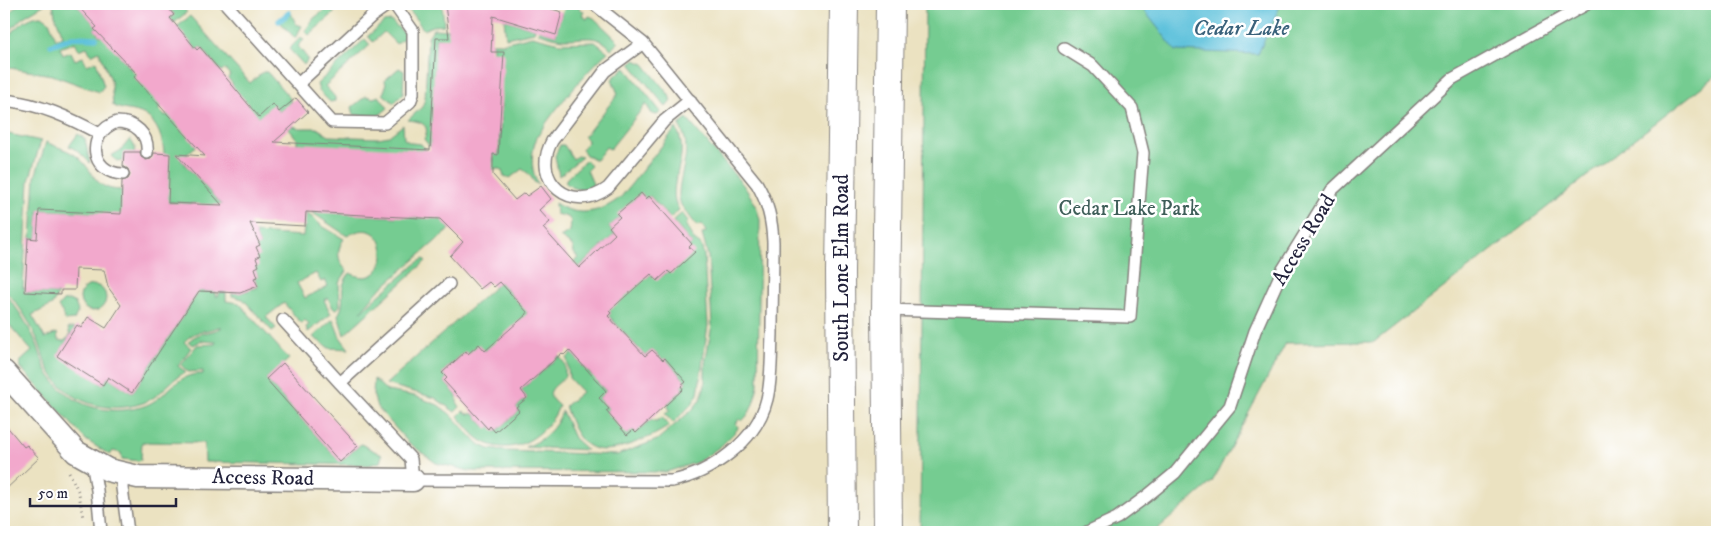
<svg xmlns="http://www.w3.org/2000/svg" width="1721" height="536" viewBox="0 0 1721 536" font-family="'IM FELL DW Pica',serif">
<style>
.green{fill:#75cc91;stroke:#4c7766;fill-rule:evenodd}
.water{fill:#5dc1db;stroke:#40728b}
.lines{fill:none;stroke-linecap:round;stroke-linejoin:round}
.stream{stroke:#5dc1db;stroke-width:5.5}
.building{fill:#f2a8cc}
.lane-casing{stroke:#86827e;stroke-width:14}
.street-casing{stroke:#86827e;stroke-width:25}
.primary-casing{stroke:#86827e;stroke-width:30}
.path{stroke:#86827e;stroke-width:3;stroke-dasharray:1 4;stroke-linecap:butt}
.lane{stroke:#fff;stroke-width:11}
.street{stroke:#fff;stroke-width:22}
.primary{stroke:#fff;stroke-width:28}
.labels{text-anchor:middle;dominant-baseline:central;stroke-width:5;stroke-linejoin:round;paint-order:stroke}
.park-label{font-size:21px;fill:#3f5e59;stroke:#fff}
.street-label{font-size:21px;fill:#22223b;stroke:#fff}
.water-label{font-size:22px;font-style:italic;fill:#3a627b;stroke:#fff}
</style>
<rect width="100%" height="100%" fill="#fff"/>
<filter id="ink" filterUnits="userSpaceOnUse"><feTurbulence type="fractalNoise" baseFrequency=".02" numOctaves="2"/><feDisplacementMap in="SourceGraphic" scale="10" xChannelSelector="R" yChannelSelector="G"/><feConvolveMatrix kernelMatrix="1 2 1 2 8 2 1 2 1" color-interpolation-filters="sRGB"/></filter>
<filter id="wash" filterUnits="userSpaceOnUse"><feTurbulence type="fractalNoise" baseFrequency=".0096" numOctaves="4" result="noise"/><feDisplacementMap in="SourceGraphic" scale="20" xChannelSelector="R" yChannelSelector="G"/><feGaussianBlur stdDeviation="1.12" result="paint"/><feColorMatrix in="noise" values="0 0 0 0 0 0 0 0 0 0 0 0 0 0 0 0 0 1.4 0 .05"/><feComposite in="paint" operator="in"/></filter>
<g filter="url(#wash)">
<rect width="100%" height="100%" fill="#ebe2c1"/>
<path class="green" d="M19 4H45L22 18 4 37V17Z
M53 4H76L97 27 94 29 100 36 107 31 122 55 121 57 161 106 158 109 165 116 169 113 199 143 181 160 228 212 196 218 197 204 165 202C164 176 171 132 145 115 135 109 120 111 113 105L111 80 99 51 91 55 87 47 79 50 75 42 60 48 63 55 71 52 75 60 83 57 87 65 96 61 104 86 99 92 52 75 4 67C4 61 3 53 4 47 6 33 28 15 42 16L49 21 56 39 63 36 55 15Z
M163 4H179L187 12 174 23 170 18 174 14Z
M333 4H336L334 13 309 35 305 31 314 18Z
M410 4H442L444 25 432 26 424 30 409 10Z
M575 4 584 12 582 15 587 19 589 16 594 18 619 42 611 49C598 33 584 39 566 39 557 39 547 35 538 33L539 30 556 35C559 24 560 4 575 4Z
M925 4H1717V75L1374 342 1286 343 1212 482 1154 532H920Z
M291 13 296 24 302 26 295 38 280 22Z
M190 16 250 83 263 72H267L290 98V103L279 112 274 105 255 121 231 86 233 84 228 78 230 75 225 69 221 71 201 47 197 50 177 27Z
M504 19 535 29 534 32 506 38Z
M391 21 404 33V38L396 44 384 32 373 42 368 36 384 22Z
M433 29 466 31 468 40 436 38 435 142 430 147 424 139C432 124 419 121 408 120L422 107 425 99 428 37Z
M532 36 560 43 595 42 608 52C590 67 543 122 535 142 531 156 531 171 538 184L535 183 529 174 522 169 510 178 504 176 501 169H489V162H493V154H499L501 106 492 43H503Z
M301 37 304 40 298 46 308 59 304 65 289 49Z
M365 39 370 45 325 86 335 97V101L330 102 319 91 317 84Z
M635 60 644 64 669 95 671 101 666 107 632 66 630 63Z
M625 67 661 112 657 115 652 114 646 104 610 149 606 147 596 160 586 155 582 149 588 141 584 137 618 94 612 79Z
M399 68 404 71 403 94 394 103 383 94 386 86 385 80Z
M366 96 373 98 379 96 388 108 378 116 354 115 352 107Z
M687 119 744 186 756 205 760 220 758 385C755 398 752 413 742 421L739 419 736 424 738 427 737 430 721 446 698 462 666 472 470 471 436 463 408 442 377 407 373 394 374 379 387 391 415 396 438 405 450 414 478 444 489 449 505 451 617 455 657 440 693 409 700 400 705 385V363L712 325 708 256 702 234 706 232 702 224 697 226 681 205 679 198C678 172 695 150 679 125Z
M403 125 404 139 411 143 421 144 426 150 420 155 297 150V139L289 129 292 126 300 128H317L329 136 378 138 389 136Z
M676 128C693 158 663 185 679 210L670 218 650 196 646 199 641 193 618 214 620 217 609 227 615 234 576 270 571 264 578 258 574 253 573 246 560 237 570 231 571 221 568 217 556 214 555 203C577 218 601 213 621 197Z
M4 133 41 141 29 181 23 288H26V292L58 294 52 305 32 315 45 338 57 333 58 340 64 341 70 336 68 328H75L58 355 103 385 108 377 132 393 199 291 215 292V296H219V292L226 293V301L239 303 289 359 266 379 340 462 361 444 382 455 380 462 369 465 205 462 204 443 142 442 141 459 139 461 122 459 121 453 113 451 110 455 86 440 21 368 20 362 32 351 4 319V293C18 308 28 325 37 344 41 354 43 367 50 376 71 406 106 416 141 407 167 400 175 372 203 374V371L188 372 181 365 197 345 215 344 216 342 201 341 193 345 188 342C198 331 209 334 221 328V326C205 333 197 328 184 342L191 348 178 366 186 372C170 379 161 397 143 403 108 415 66 403 48 368 44 361 42 351 39 343 30 323 20 305 4 290Z
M78 134 85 139 90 163 78 151 69 146Z
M130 139 135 147 134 154 125 162 117 161 111 156 121 150Z
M46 142C56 147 70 150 79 158 97 175 94 191 126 190L145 216 39 210 37 239 31 238 35 177Z
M560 145H564L573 159 577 156 582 157 559 176 555 156Z
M586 160 591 166 587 170 593 184 592 188C583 192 572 189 565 182L567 178Z
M310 211 396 217V212C410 218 421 221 435 214L451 228 378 291 361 311 418 262 424 259 426 261 344 335 338 315C348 300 336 289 350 273 395 296 394 208 347 236Z
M306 212 322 226 344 239C336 250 337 261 347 271L339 283 340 306 337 309 333 308 328 298 324 300 331 314 308 332 306 327 309 325 305 320 302 323 299 321 284 303 266 317 276 328 272 331 243 299 232 296V293H240L258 287 253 275 258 277 254 265 255 244 260 245 255 233 303 236ZM316 273 321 282 325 280 328 286 305 298 297 283Z
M682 213 688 221 686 225 693 239 701 245 704 255 708 325 698 394 692 404 673 423 665 414 669 411 668 403 683 390 681 386 686 382 665 358 663 360 652 350 645 356 608 315 611 313 606 308 651 274 657 280 694 252 689 247 692 244 673 221Z
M500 282 515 299 535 304 526 313 530 317 485 351 479 345 468 354 465 352 442 373 447 378 444 381 457 396V402L460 407 455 412 435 398 386 384Z
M80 298a13 13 0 1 1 26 0a13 13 0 1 1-26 0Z
M69 300 75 303 78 311 74 320 65 321 62 312 58 307 63 301Z
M333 319 340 337 349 349 329 348 313 337Z
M572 353 591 375 600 379 597 382 606 391 599 398 609 409 606 411 627 435 633 430 636 433 650 420 657 421 662 417 669 426C656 435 645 439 631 444 590 459 578 445 565 406L582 392 569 378 567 358Z
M559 356 565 364V376C557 387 540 391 559 406 549 433 516 457 486 443 474 438 466 425 458 416L463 411 468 414H474L487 429 490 426 496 432 519 411 516 407 527 398 521 390 530 382 528 379 537 376Z
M562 411 574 438 587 450 525 447C542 442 557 428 562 411Z"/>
<path class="water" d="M1139 4H1281L1258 54 1176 51Z"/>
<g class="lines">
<path class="stream" d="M296 5V4
M279 21 289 13
M51 45 73 37 96 38"/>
</g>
<g id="blocks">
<path class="building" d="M76 4H165L174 15 170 18 197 50 200 47 259 117 273 104 279 112 296 98 308 112 274 142 430 150 436 38H449L445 4H535L562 12 556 35 493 16 491 52H504L498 155 493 154V175L515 200 524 193 527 196 541 186 551 199 539 210 550 222 543 228 579 268 615 234 609 227 620 217 617 214 641 193 646 199 649 196 692 244 689 247 695 252 671 274 668 271 657 281 651 274 609 311 611 313 608 316 645 356 652 350 663 360 665 358 686 382 681 386 683 389 636 433 633 430 627 435 606 411 609 409 599 398 606 391 569 350 564 355 562 353 521 390 527 398 516 407 519 411 495 432 490 426 488 429 444 381 447 378 442 373 466 351 468 354 479 344 485 351 527 314V312L500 282 494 287 489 282 480 289 450 256 463 242 440 219 306 212 305 226 250 223 260 245 256 247 260 256 256 258 259 266 255 268 258 277 254 278 258 286 240 293 199 291 132 393 108 377 103 385 57 356 77 325 81 328 88 317 106 328 121 305 108 287 104 270 76 269 75 290H61V294L25 292 28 238 37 239 39 210 121 214 122 181 128 179 130 175 128 169 123 166 124 152H140L141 157 146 160 151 159 154 153 170 154 168 203 222 205 176 154 205 156 134 77 137 74 94 29 97 27Z
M283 363 358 446 340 462 266 379Z
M4 423 24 447 27 445 39 458 4 491Z"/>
</g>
</g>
<g filter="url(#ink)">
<use href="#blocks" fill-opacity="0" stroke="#86827e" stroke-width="1"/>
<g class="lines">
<g class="lane-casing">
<path id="lane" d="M226 4 298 84 372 16 389 4
M643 43 605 71 552 141C530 181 572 215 608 188L664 121 690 100
M298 84 332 122 385 123 410 102 413 94V31L394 4
M4 100C40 104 68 117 100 134
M123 174C89 173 86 133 117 122 135 122 149 134 147 153
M449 284 340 383 411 459 413 480 672 481C711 473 757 441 767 399 772 378 771 356 772 334 772 304 773 273 773 242 772 220 768 203 757 184L643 43 594 4
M886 310 1130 317 1143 153 1132 108 1093 66 1064 48
M283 320 340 383
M92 462 97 490 101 532
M123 474 122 488 128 532
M1087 532 1117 518 1147 496 1175 473 1230 406 1255 331 1282 271 1332 190 1452 79 1587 4"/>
</g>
<g class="street-casing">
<path id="street" d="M4 372 76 452 108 470 138 477 413 480"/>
</g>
<g class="primary-casing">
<path id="primary" d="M842 532 840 272 844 4
M888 532 886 310 890 4"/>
</g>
<path class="path" d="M69 472 79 493 83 518
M72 532 84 529V527"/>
<use href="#lane" class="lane"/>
<use href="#street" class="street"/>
<use href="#primary" class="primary"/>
</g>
</g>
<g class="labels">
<g class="park-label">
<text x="1129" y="209">Cedar Lake Park</text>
</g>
<g class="street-label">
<text transform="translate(1304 240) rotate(-59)">Access Road</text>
<text transform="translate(842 268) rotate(-90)">South Lone Elm Road</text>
<text transform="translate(263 478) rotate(1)">Access Road</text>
</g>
<g class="water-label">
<text x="1241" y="28">Cedar Lake</text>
</g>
</g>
<rect width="1721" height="536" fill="none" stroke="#fff" stroke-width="20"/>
<path d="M30 498v8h146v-8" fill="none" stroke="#22223b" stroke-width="2.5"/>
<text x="38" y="498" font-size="15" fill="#22223b" stroke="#ffffff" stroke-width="4" paint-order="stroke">50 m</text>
</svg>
